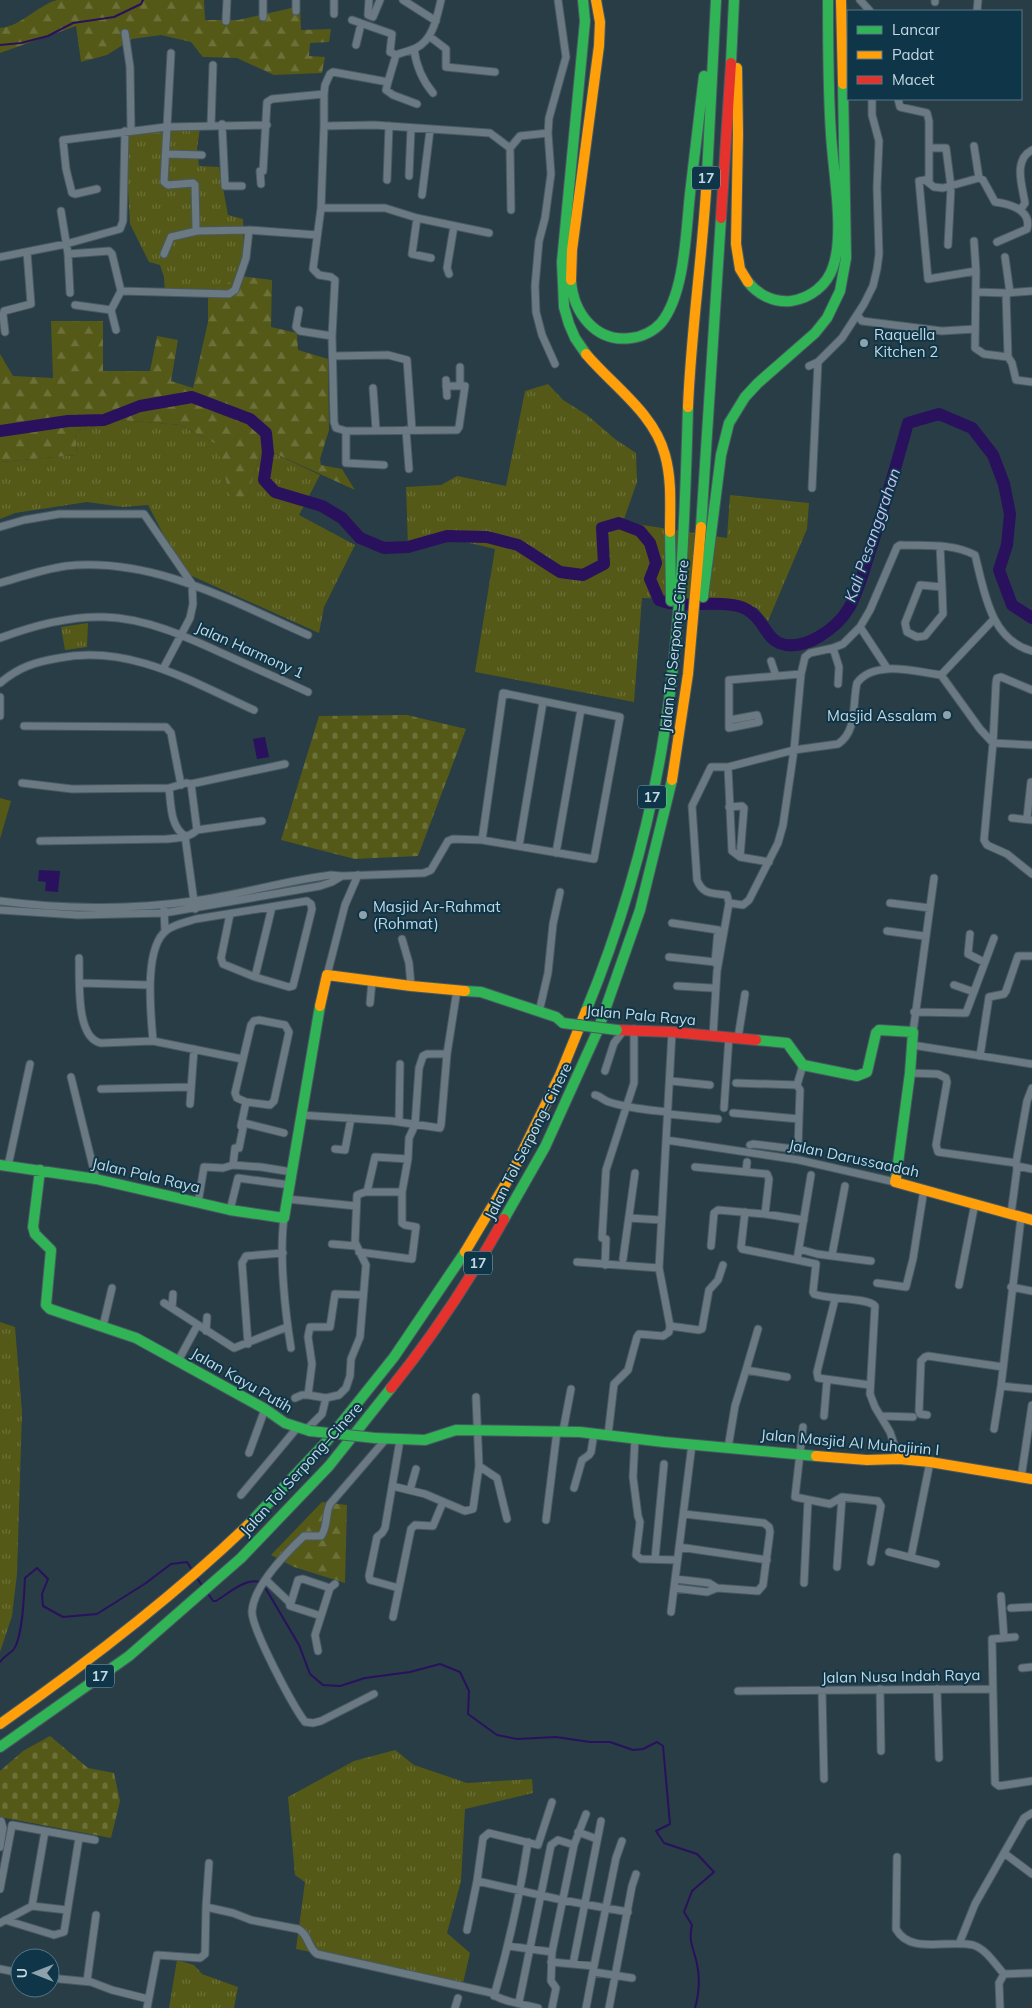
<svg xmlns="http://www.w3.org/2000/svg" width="1032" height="2008" viewBox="0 0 1032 2008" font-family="Mulish,sans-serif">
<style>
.grass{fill:url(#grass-tufts)}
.forest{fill:url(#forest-firs)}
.cemetery{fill:url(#cemetery-stones)}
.pitch{fill:#555917}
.water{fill:#2a115d}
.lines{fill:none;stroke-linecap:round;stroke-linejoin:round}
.stream{stroke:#2a115d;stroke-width:2}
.river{stroke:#2a115d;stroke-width:12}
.street-casing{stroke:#485962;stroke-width:9}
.fast-casing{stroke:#485962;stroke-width:12}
.slow-casing{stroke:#485962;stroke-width:12}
.jam-casing{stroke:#485962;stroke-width:12}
.street{stroke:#6a7982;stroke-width:7}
.fast{stroke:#30b455;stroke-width:10}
.slow{stroke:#ff9f0a;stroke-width:10}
.jam{stroke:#e5322d;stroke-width:10}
.fast-bridge-casing{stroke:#485962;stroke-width:12;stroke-linecap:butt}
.fast-bridge{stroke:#30b455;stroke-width:10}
.poi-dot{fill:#8da2ac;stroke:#0f3648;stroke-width:2}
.labels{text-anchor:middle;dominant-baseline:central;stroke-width:4;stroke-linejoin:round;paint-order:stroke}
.shield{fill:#0f3648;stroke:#8ea7b4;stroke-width:1}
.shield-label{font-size:14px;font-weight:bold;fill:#c4d8e3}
.poi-label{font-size:15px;fill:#c4d8e3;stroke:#0f3648;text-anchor:start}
.street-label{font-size:15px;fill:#c4d8e3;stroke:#0f3648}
.water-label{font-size:16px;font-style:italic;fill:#c7c1f0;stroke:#0f3648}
</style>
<defs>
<pattern id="grass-tufts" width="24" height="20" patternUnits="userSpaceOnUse" patternTransform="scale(1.25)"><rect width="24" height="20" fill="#555917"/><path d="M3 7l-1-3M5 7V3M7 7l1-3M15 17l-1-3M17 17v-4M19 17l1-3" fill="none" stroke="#6c7039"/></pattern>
<pattern id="forest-firs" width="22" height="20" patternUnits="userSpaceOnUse" patternTransform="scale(1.25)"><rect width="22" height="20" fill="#555917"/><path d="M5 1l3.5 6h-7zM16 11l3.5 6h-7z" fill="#6c7039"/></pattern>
<pattern id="cemetery-stones" width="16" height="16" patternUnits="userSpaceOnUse" patternTransform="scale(1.25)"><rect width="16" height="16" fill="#555917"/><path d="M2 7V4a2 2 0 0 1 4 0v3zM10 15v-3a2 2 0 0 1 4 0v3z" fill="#6c7039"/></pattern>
</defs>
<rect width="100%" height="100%" fill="#283d46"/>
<path class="grass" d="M200 128 197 149 199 166 219 167 228 215 243 219 244 257 234 291 165 294 164 277 160 265 149 262 130 224 127 173 128 131Z
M548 384 563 400 587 415 615 439 636 453 637 482 623 522 727 538 730 495 809 503 807 529 768 621 757 608 724 600 642 598 634 702 475 672 495 549 457 540 408 547 406 487 441 485 457 476 506 486 525 391Z
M120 420 181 425 216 444 247 497 263 448 320 475 299 515 355 545 324 607 319 633 183 572 148 505 123 507 87 502 15 513 0 519V462L77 455 75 431Z
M88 623 87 647 65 650 61 627Z
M0 1322 15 1327 22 1412 17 1574 12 1616 0 1652Z
M395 1750 414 1765 467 1783 532 1779 533 1793 465 1809 461 1881 447 1933 470 1953 463 1983 296 1949 305 1882 295 1875 288 1797 354 1761Z
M177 1960 194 1965 202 1974 238 1987 234 2008H169Z"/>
<path class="forest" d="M57 0H204L205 20H238L300 6 301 30 331 29 329 42 310 43 309 56 325 57 322 73 274 75 237 58 203 57 191 42 161 35 132 39 107 55 81 62 76 26 0 53V28C22 26 36 6 57 0Z
M240 276 272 280 271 327 297 333 298 350 328 359 329 430 320 459 321 465 342 469 355 490 263 448 247 497 231 498 216 444 181 425 120 420 75 431 77 455 0 462V354L13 376 53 378 51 321H103V371H150L157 336 178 340 171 381 193 388 208 322V295Z
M322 1502 347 1505 345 1583 294 1567 271 1555Z"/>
<path class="cemetery" d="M407 715 466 729 418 856 355 859 281 840 319 716Z
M50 1736 88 1768 114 1773 120 1801 111 1838 0 1817V1771L23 1751Z"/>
<path class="pitch" d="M0 798 11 801 0 839Z"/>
<path class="water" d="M265 737 269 757 257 759 253 739Z
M39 870 60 871 58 892 45 891 46 882 38 881Z"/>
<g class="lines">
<path class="stream" d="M0 45 21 43 48 36 73 23 114 17 141 4 143 0
M197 1578 203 1587
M266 1589 299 1645 310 1674 323 1685 340 1686 365 1678 410 1672 440 1664 460 1672 469 1691 468 1714 497 1735 517 1739 556 1737 590 1742H610L633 1750 643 1749 657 1742 663 1746 670 1824 656 1831 664 1843 697 1854 714 1872 692 1891 684 1912 692 1925C688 1943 694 1948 697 1964 700 1978 699 1994 695 2008
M209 1595 213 1601H216C229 1593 245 1578 260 1582
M0 1662C4 1656 10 1654 14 1649 23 1636 24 1594 25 1578L37 1568 48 1579 42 1594 43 1606 63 1617 97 1614 146 1583 171 1564 187 1562 192 1570"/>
<path class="river" d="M0 431 68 421 104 420 140 406 192 397 250 419 266 433 268 453 264 480 275 492 322 506 342 518 360 538 384 548 408 547 447 536 487 537 518 545 560 572 583 575 604 564 602 528 619 523 640 531 650 543 656 563 650 579 659 600C684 610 712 599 738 606 763 613 764 637 779 643 804 653 837 628 849 608 859 590 864 569 870 551 884 508 896 466 908 423L939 414 972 428 993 455 1004 484 1010 514 1007 545 999 570 1012 605 1032 618"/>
<g class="street-casing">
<path id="street" d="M369 0 368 15 373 17 380 0
M403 0 436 21
M860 0 870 11
M935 0V2
M296 11V0
M977 11 978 0
M334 14V0
M263 17V0
M352 20 392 34 390 52 396 55
M226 21 227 0
M125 33 130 67 131 130
M429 36 446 49V67L495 72
M356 45 361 24
M414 49C416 65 423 81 433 93
M171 53 164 182 168 185 193 183 195 185 196 228 197 231 249 230
M388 82 386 90 393 95 417 104
M898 99 900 107 927 113 929 121V183
M222 124 225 186H242
M211 125 213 65
M324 126 374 125 490 133 510 148
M974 146 979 178
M929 148H946L951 187 948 245
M166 154 202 155
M409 176 411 128
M387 180 389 126
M261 184 260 171H263L267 102 272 99 324 94
M97 189 75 194 72 193 66 169 63 140 166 127 267 125
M422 195 430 130
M321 208H385L417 218 489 233
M1021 209 1025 203C1022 185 1013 160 1032 150
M511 210 510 148 520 136 548 133
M61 211 68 254 70 293
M417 218 412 254 431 258
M974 241 976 271 975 348 984 354 1008 357 1012 363 1016 380 1032 382
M68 254 109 251 112 254 121 291 111 310 116 330
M164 254 171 237 197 231
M0 257 66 244 120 229 123 221 125 131
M1005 257 1010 293
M976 271 928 279 919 181 925 180 934 187 943 188 979 178 983 180 995 202C1010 204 1032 210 1027 229L997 242
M449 274 447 268 454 226
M121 291 229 294 235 290 246 258 249 230 317 235
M976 292 1006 293
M75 305 111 310
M299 310 296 327 300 331 332 336
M857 315 862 321 942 331 975 329
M5 332 3 315 4 311 31 304 27 252
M333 356 388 355 407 360 412 430
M1008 357 1006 293 1032 291
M818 362 842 338 864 304 873 286 877 269 879 254 877 187 879 141 872 115V99
M555 364 542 335 536 312 535 286 539 241 545 218 551 174 548 133 549 118 566 57 558 0
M809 366 818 362 812 488
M460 367V386
M446 380 447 396
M373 388 376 430
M406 430 409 469
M346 431 457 430 459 427 465 386H446
M384 465 346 463V431L336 428 334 422 332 336 335 280 331 277 319 275 313 269 321 208 324 126V94L325 85 330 74 333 72 388 82 396 55C403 52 410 51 416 48 433 40 437 17 441 0
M0 527 24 520 59 514H144L192 584 193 604 190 618 163 669
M940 546 942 587
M0 583C21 577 44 569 66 566 153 557 231 601 308 635
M920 585 942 587 943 614 925 636 917 637 907 632 905 623Z
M860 627 887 668
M0 638C32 626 70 616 104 617 146 618 187 637 224 654 252 667 280 679 308 692
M833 648 839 667 838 684
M771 661 776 676
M941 675 994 619
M0 683C19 667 35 662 59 658 130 644 192 682 254 710
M1032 690 1001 677 997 678 996 683 993 743 984 840 987 845 1007 854 1032 874
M0 697V716
M730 720 757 715 759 722 729 728V680L801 674
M24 726 166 727 171 733 181 785
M728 767 732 851 740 857 769 862
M22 783 72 789 169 788
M191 784 285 764
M729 807 742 806 744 808 740 857
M1012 818 1032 820
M1027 818 1031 782
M197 830 262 821
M40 841 166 839C176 838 189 838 197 830L191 784 186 783 169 788C171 804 170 826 185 836L195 909
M519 846 543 702
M556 853 581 709
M0 901C60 909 133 910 193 901 239 895 284 881 331 875L342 876 424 873 431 870 448 841 453 839 482 840 594 859 620 717 503 693 482 840
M729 903 743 905 749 900 778 843 783 825 794 750 801 674 805 657 810 653 833 648 843 644 860 627 870 610 897 547 900 545C926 546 952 543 975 555 984 590 990 640 1032 651
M890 903 930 908
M164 909 165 931
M0 910 78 915 164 913 320 886 332 882 342 876
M672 923 718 930 715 963
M887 931 924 936
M970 934 968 954 984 962
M402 939 409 963 411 986
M669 957 715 962
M79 958C80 979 75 1038 101 1043L153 1041 242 1059
M327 975 345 905 358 875
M255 977 272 907
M80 983 149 985
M954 985 974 992
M677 986 712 988
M370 1003 372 981
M539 1012 548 973 553 924 560 892
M914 1012 966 1013 994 938
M259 1020 285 1025 289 1032 274 1101 270 1105 246 1102 237 1098 235 1093 251 1025 254 1021Z
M913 1032 934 878
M713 1036 717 971 729 903 727 895C712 893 703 895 697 880L692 806 711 767H728L794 750 838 744C858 731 852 703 857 683 874 659 917 672 941 675L980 729 993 743 1032 745
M738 1038 745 994
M153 1041C151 1015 143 947 167 930 175 924 186 922 196 919L307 901 311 904 312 909 293 986 289 987 255 977 223 964 221 958 230 914
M912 1045 1032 1064
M980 1056 989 997 1004 994 1006 991 1018 956H1032
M605 1071 614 1043 624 1030
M910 1073 938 1074 946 1078 947 1082 936 1145 938 1152 1016 1163 1017 1169 1011 1214
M71 1077 96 1179
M671 1081 710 1085
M736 1083 797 1085
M101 1089 191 1087
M595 1095C601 1096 604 1101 609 1102 628 1108 648 1110 668 1112
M190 1104 194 1049
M724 1108 729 1037
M733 1113 799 1119
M668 1114 718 1119
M301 1115 392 1121 440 1128 441 1125 447 1054 457 990
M399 1122 400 1064
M241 1126 246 1102
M284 1133 244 1123 239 1148H235L233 1165 261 1167 292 1172
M666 1140 799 1160 895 1182
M750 1145 753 1144 794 1149 798 1147 800 1090 797 1085 803 1065
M335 1149 345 1150 351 1118
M1016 1163 1027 1101 1032 1088
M8 1166 30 1064
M1017 1166 1032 1169
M695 1167 767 1174 769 1179 765 1214
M746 1172 747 1162
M811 1175 797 1260 816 1264 813 1292 814 1294C829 1300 867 1297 875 1306L870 1394 875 1407 890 1432 899 1459
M367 1192 375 1157 408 1159
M287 1199 356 1206
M198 1203 204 1167 223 1168 233 1165
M230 1210 238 1178 290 1185
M745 1212 741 1247 742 1249 797 1260
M284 1218C279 1255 285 1311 291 1348
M629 1218 661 1220
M332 1244 356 1246
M711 1246 714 1213 718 1210 765 1214 804 1220
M799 1249 817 1254 871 1261
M359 1252 412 1259 416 1227 405 1225 402 1223V1192L408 1159 409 1138 415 1125 419 1068 423 1056 427 1054H447
M832 1255 845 1186
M623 1259 635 1173
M577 1262 659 1268
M605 1265 606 1239 602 1238 606 1170 634 1083V1029
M877 1283 906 1287 913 1259 924 1189
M959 1285 975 1203
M1011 1287 1032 1291
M835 1299 817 1372 818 1378 870 1385
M164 1303 234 1348 287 1327
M172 1308 173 1294
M103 1326 112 1288
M670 1326 699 1330 702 1329 709 1290 718 1280 723 1265
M206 1331 207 1317
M248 1344 242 1263 246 1256 283 1253
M178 1361 197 1326
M746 1370 758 1329
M1001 1386 1032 1389
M308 1395 326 1398 339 1395 346 1388 350 1376 351 1359 360 1337 366 1265 355 1242 357 1195 365 1192H402
M295 1398 302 1395H308L312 1364 308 1337 310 1327H330L335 1294 363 1295
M927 1415 920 1414 919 1411 921 1361 925 1357 928 1356 1003 1367
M824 1416 827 1380
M881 1416 913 1417
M803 1427 795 1497 830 1504 842 1497 878 1501 881 1506 871 1562
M994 1429 1001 1386 1021 1218
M306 1430 322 1414 326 1398
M563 1431 571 1389
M608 1435 614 1384 628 1370 637 1337 639 1334 663 1336 669 1332 670 1326 659 1268 672 1032
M635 1438 633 1477 638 1516 640 1522 636 1555 641 1559 677 1560
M728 1448 735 1406 746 1370 787 1377
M249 1453 265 1409
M479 1466 497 1478 507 1519
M1021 1478 1032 1405
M392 1486 425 1494 465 1511 473 1509 479 1466 476 1397
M574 1488 582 1460 589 1455 591 1452 594 1433
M410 1490 416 1469
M241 1495 297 1428
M546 1520 557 1431
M679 1547 767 1560
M889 1552 936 1564
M911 1557 930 1462
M655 1559 664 1464
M837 1567 842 1497
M675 1579 709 1583 717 1588 758 1591 763 1585 770 1532 769 1527 764 1523 684 1514
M266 1580 289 1602 290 1606 321 1616
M804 1583 808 1500
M395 1587 370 1580 369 1576 377 1537 382 1533 385 1528 400 1440
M674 1588 707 1592 717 1588
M290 1606 298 1580 303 1579 330 1588
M1011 1608 1032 1607
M671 1612 692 1444
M393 1617 411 1529 415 1525 433 1526 443 1502
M1004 1638 1015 1637
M318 1651 315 1635 330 1588 335 1584
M1022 1668 1032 1667
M880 1689 881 1751
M937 1689 939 1758
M738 1691 991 1689 993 1691 995 1783 999 1786 1032 1781
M822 1691 824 1779
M993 1691 992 1639 1004 1638 1001 1596
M374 1694 321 1721 313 1723 305 1722C293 1706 251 1628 252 1611 254 1586 286 1553 304 1536H321C328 1527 325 1514 330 1504L386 1439
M1032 1813 1024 1818 1004 1853 1032 1874
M578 1832 597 1839
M0 1847 3 1828 1 1821
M897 1857 896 1929C910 1955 949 1939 973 1945 986 1949 995 1964 1004 1974
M477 1881 562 1900 628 1912
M0 1889 12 1825 95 1840
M32 1906 67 1910
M206 1907 209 1863
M5 1920 54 1935 64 1932 79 1838
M0 1923 32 1906 45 1831
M467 1930 477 1881 483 1838 489 1833 538 1845 552 1802
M959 1944 975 1904 1004 1853
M508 1946 552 1952
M551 1962 594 1966 586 2008
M573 1964 601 1821
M594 1966 616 1858 622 1841
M0 1969 20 1973
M594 1972 632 1978
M50 1978 91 1982 112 1990 148 1999
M87 1981 96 1915
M494 1996C509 1945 520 1895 528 1842
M519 2002 551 1845 558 1840 574 1845
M147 2008 157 1955 200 1958 205 1954 206 1907 233 1913 251 1920 298 1929C309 1934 307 1947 317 1954L492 1993C498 2001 527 2005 538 2008
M455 2008 458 1998
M552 2008 556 1988 551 1981 552 1952 574 1845 586 1814
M609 2008 632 1886 636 1874
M1000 2008 999 1983 1004 1974 1032 1973"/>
</g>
<g class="fast-casing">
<path id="fast" d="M583 0 585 21 562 262 564 307 569 324 575 338 586 354
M731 63 734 0
M707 175 716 0
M571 280C573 313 596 343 631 338 642 337 654 331 661 323 685 294 686 230 690 194 695 154 699 115 704 76
M748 282C758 295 775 303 791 301 811 298 827 285 833 267 845 233 833 171 831 134 828 89 828 45 828 0
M701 527 721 218
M670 532 671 601
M703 597 721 455 729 423 745 397 758 383 815 333 827 318 840 291 846 258 843 84
M465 991 481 992 556 1017 563 1023
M586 1011C622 923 649 829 664 735 681 626 685 517 688 407
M756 1040 787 1043 803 1065 857 1076 867 1072 876 1033 879 1030 913 1032 910 1073 896 1178
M0 1165 96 1179 230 1210 284 1218 320 1006
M40 1170 33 1227 35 1234 51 1250 46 1305 50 1309 136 1338 265 1409 285 1423 310 1431
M504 1219 545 1147 598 1030 640 910 672 780
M375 1438 425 1440 456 1430 580 1432 664 1442 816 1456
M248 1525 327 1441 394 1357 465 1252
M0 1747 129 1656 241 1558 329 1466 391 1388"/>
</g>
<g class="slow-casing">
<path id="slow" d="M841 0 843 84
M737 68 738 134 736 244 740 269 748 282
M571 280 572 250 599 46 600 22 596 0
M586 354C613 386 654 413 665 455 672 480 670 506 670 532
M688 407C691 330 703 253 707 175
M672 780 688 674 701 527
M320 1006 327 975 411 986 465 991
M896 1178 895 1182 1032 1220
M465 1252 512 1173 560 1075 586 1011
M816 1456 867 1460 899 1459 930 1462 1032 1479
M0 1724C87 1663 171 1599 248 1525"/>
</g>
<g class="jam-casing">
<path id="jam" d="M721 218 731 63
M617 1030 672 1032 756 1040
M391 1388C433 1336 471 1278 504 1219"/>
</g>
<use href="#street" class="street"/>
<use href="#fast" class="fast"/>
<use href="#slow" class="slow"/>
<use href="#jam" class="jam"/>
<g class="fast-bridge-casing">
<path id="fast-bridge" d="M563 1023 617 1030
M310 1431 375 1438"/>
</g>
<use href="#fast-bridge" class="fast-bridge"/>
</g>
<g class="poi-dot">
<circle cx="864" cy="343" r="5"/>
<circle cx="947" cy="715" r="5"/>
<circle cx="363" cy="915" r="5"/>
</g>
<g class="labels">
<g class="shield">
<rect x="692" y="166.5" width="28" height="23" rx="4"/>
<rect x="638" y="785.5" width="28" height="23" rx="4"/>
<rect x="464" y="1251.5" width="28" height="23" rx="4"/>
<rect x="86" y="1664.5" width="28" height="23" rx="4"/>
</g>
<g class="shield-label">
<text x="706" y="178">17</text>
<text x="652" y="797">17</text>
<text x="478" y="1263">17</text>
<text x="100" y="1676">17</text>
</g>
<g class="poi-label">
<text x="874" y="334">Raquella<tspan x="874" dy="17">Kitchen 2</tspan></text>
<text x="937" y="715" text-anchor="end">Masjid Assalam</text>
<text x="373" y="906">Masjid Ar-Rahmat<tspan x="373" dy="17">(Rohmat)</tspan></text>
</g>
<g class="street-label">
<text transform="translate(674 646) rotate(-84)">Jalan Tol Serpong–Cinere</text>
<text transform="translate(250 650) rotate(24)">Jalan Harmony 1</text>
<text transform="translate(641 1015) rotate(5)">Jalan Pala Raya</text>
<text transform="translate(528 1141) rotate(-63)">Jalan Tol Serpong–Cinere</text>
<text transform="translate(854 1158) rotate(12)">Jalan Darussaadah</text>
<text transform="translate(146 1175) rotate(13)">Jalan Pala Raya</text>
<text transform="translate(242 1380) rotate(30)">Jalan Kayu Putih</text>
<text transform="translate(850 1442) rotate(5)">Jalan Masjid Al Muhajirin I</text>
<text transform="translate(301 1469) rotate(-48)">Jalan Tol Serpong–Cinere</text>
<text transform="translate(901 1676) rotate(-1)">Jalan Nusa Indah Raya</text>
</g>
<g class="water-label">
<text transform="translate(872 535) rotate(-71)">Kali Pesanggrahan</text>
</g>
</g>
<rect x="847" y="10" width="175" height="90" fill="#0f3648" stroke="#577786"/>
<rect x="857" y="26" width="25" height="8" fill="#30b455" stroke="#577786"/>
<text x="892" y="35" font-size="15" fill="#c4d8e3">Lancar</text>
<rect x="857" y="51" width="25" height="8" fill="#ff9f0a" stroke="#577786"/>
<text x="892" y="60" font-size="15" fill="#c4d8e3">Padat</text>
<rect x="857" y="76" width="25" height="8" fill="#e5322d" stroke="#577786"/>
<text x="892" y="85" font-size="15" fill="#c4d8e3">Macet</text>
<g transform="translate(35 1973) rotate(270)"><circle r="24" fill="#0f3648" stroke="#577786"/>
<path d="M0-4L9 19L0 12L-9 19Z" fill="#8da2ac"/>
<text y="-8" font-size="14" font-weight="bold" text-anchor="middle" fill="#c4d8e3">U</text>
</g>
</svg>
